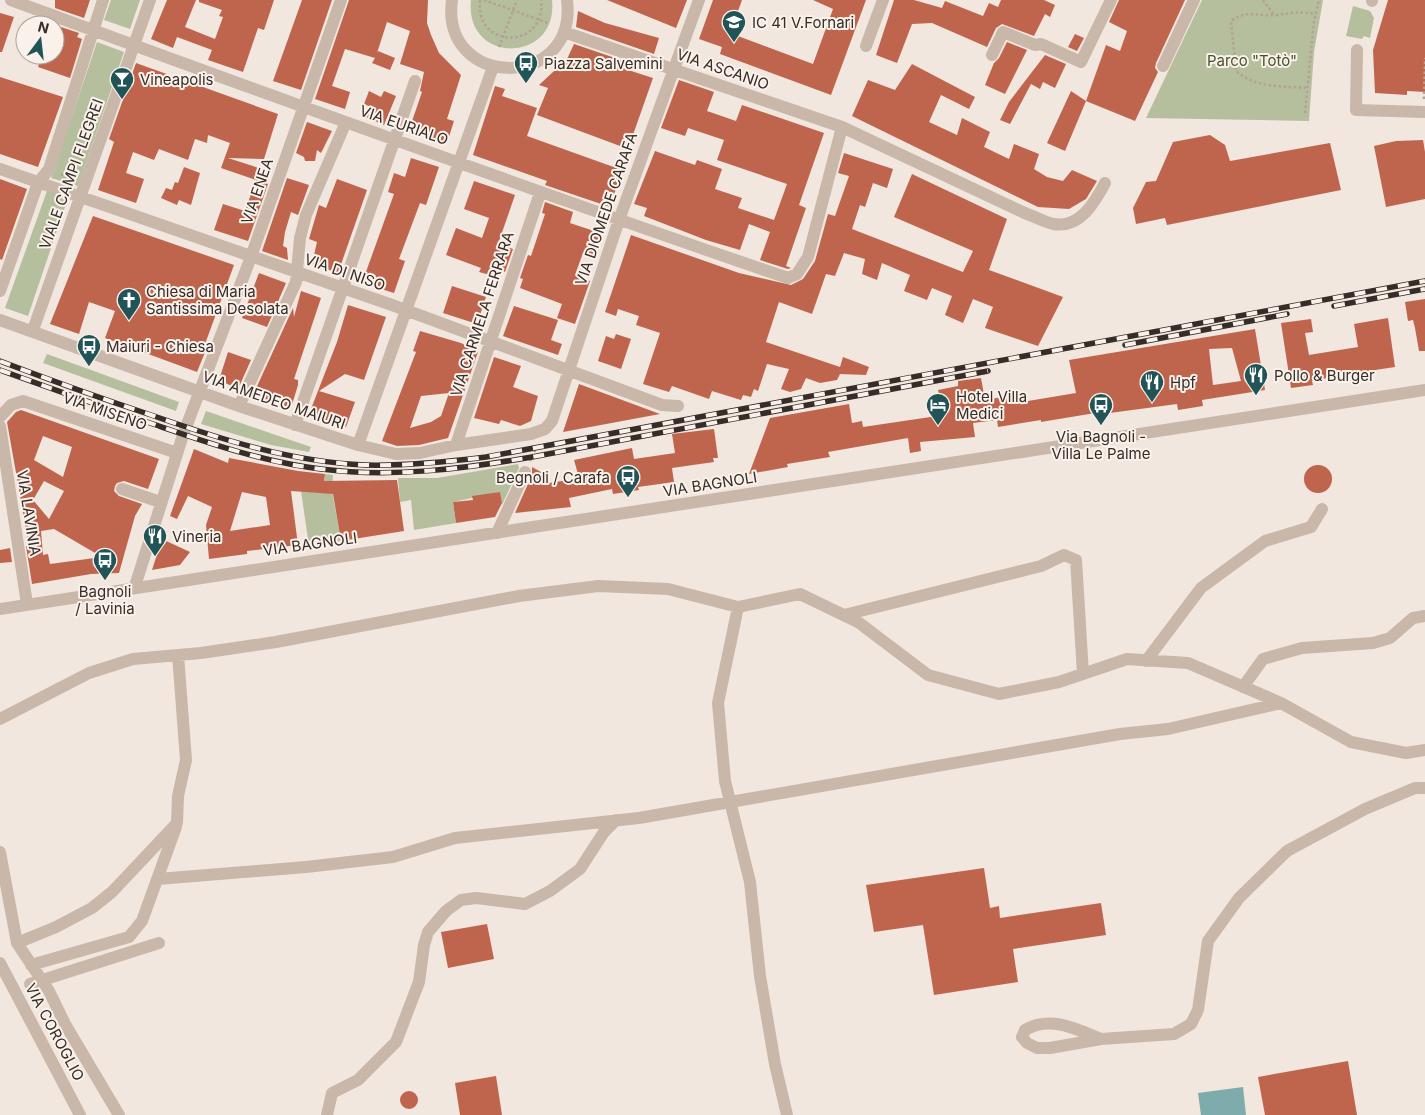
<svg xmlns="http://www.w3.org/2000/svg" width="1425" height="1115" viewBox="0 0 1425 1115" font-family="Inter,sans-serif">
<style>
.green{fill:#b5bf9e}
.water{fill:#7eacad}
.building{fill:#bf654e;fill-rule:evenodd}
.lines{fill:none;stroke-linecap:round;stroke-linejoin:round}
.path{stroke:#b4a194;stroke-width:2.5;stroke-dasharray:2.5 2.5;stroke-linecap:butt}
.minor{stroke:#c9b7aa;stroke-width:12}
.rail-casing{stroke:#362d29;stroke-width:5.5}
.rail{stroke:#f9f1ea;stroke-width:4;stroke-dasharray:11;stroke-linecap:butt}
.minor-bridge{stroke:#c9b7aa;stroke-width:12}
.labels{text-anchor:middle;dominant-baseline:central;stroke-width:4;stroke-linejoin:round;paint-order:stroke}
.poi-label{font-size:15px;fill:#362d29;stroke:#f9f1ea;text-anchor:start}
.park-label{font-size:15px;fill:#47532e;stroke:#f9f1ea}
.street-label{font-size:15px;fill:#362d29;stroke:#f9f1ea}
</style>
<rect width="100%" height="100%" fill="#f1e7de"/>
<path class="green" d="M111 0H140L130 29 104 20Z
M471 0H552C559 64 464 65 471 0Z
M1202 0H1323L1314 52 1309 121 1146 118Z
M1353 6 1370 11 1374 18 1370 38 1364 36 1362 39 1346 36Z
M97 42 124 52 78 186 51 178Z
M47 191 68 198 28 316 5 308Z
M47 354 179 402 176 411 43 363Z
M206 411 311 447 309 452 271 445 201 424Z
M518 464 519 468 502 505 500 492 453 502 456 523 414 530 411 500 400 502 398 478H437Z
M325 474 333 475 332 491 341 541 309 546 301 491 323 493Z"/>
<path class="water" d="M1243 1087 1246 1115H1201L1198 1093Z"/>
<path class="building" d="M55 0H90L84 18 55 8Z
M167 0H196L185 27 215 39 223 17 219 16 222 10 199 2V0H274L264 30 258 28 243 72 208 60 212 50 177 37 173 48 151 39Z
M302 0H332L301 90 273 81Z
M349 0H428L427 23 431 35 439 53 461 75 447 119 454 121 447 143 409 130 422 92 420 91 424 72 400 64 410 31 387 22 377 53 378 51 395 58 390 70 372 63 375 58 345 49 332 86 350 92 345 109 315 99Z
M607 0H687L676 28Z
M713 0H742L730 33 813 64 833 9 813 0H866L831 95 720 54 722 47 699 39Z
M894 0H914L942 8 945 1 983 16 989 3 998 7 1001 0H1044L1055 5 1050 17 1045 14 1034 36 1002 24 996 28 987 47 932 23 912 24 897 63 876 55Z
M1119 0H1185L1156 63 1155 68 1158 72 1135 121 1086 101 1106 45 1120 51 1127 31 1109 22Z
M1388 0H1425V92L1407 91V95L1375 93 1373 50Z
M578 11 605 23 659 38 654 54 576 27Z
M0 13 14 17 2 52H0Z
M55 25 79 33 77 37 82 39 70 78 38 67 42 55H55Z
M1075 34 1084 38 1077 51 1068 47Z
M1007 42 1027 50 1005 94 985 85 994 63 999 58Z
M574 44 627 62 625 69 653 78 628 149 537 115 548 88 539 85 567 59Z
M1045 55 1066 64 1055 88 1043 82 1040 89 1031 84 1010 124 1000 120 1009 102Z
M136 63 278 114 264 159 228 158 265 170 261 182 268 184 248 241 214 230 223 204 245 211 256 180 221 168 230 143 208 135 207 143 195 139 188 160 159 149 154 160 133 152 126 173 144 179 136 203 98 190 114 142 109 139Z
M912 64 975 97 969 109 941 95 929 122 957 135 962 118 990 132 984 147 1009 159 1014 144 1039 154 1034 169 1047 177 1063 181 1072 170 1097 181 1086 199 1069 209 1038 207 852 116 868 80 895 90Z
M0 77 63 97 38 167 0 154Z
M679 80 714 92 707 111 736 121 742 105 824 133 799 205 806 208 786 266 791 268 788 269 760 260 770 232 749 224 740 250 706 240 644 216 647 208 634 204 655 151 695 165 697 160 722 169 715 189 742 198 738 208 774 220 787 184 717 160 724 140 688 128 685 136 661 128Z
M495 86 505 89 502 96 537 108 527 136 622 170 610 207 545 185 547 181 473 155Z
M369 91 381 97 384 91 396 96 384 125 366 117 371 107 364 104Z
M1071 91 1086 101 1065 151 1047 143Z
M307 122 332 131 321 153 317 150 315 161H305L304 157 296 153Z
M1210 135 1225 145 1230 161 1330 143 1341 190 1167 225 1165 218 1136 224 1133 208 1146 182 1156 181 1173 142Z
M1423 140 1425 152V199L1386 207 1374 146 1396 141Z
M844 153 893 169 887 188 873 183 865 207 860 205 852 229 963 272 973 251 894 217 912 174 1007 219 989 270 1063 297 1038 346 985 328 993 307 973 299 963 323 945 315 952 296 932 288 927 300 904 291 910 275 882 263 877 280 862 274 865 259 844 253 835 276 826 274 812 314 779 302 766 342 840 367 843 357 869 367 866 375 840 374 837 380 820 383 806 378 801 389 790 392 781 389 789 369 767 364 758 391 754 389 751 397 743 395 741 400 712 391 709 399 672 386 669 392 643 384 660 333 636 325 639 316 618 309 616 316 605 312 631 235 739 273 791 285 803 279 815 261 828 214 835 216 849 176 838 173Z
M411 158 439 167 426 205 420 203 399 259 405 261 394 293 362 283 394 194 388 192 394 173 405 177Z
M184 167 200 173 191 205 179 200 177 205 161 198 166 188 172 190 175 182 178 183Z
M287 178 309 185 298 215 291 212 285 232 283 246 287 248 288 260 262 251Z
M0 179 27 189 2 260 0 259Z
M337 179 367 190 338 273 312 264 317 242 309 239 319 205 326 208Z
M474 181 515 195 498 244 513 249 505 272 497 268 494 276 479 272 481 268 446 255 456 228 482 238 489 218 464 209Z
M545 202 573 212 570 223 600 233 592 256 583 253 575 275 590 281 575 324 557 318 562 304 520 288 523 279 520 278 528 255 531 256 545 214 542 213Z
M93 216 234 265 205 344 208 345 197 372 105 338 115 311 89 302 79 334 50 324Z
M259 273 286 283 267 327 242 318Z
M452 286 486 297 477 324 443 313Z
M301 291 321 298 294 379 298 380V385L291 408 253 395 293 308 294 317Z
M1425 299V351H1419L1415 328 1413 320 1408 321 1405 302Z
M348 305 386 317 364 380 345 374 319 391 355 402 346 427 309 414 337 342Z
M514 306 558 320 551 340 562 344 558 355 503 336Z
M1388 318 1395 367 1342 375 1312 381 1313 385 1291 388 1281 323 1311 319 1313 332 1305 333 1309 355 1358 347 1354 324Z
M1255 329 1265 390 1202 400 1203 406 1178 410 1177 404 1095 415V413L1041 422V420L998 427 997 420 973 423 975 437 920 442 921 451 910 453 908 438 828 452 830 457 787 464 788 467 749 474 770 418 849 404 852 423 862 421 863 427 944 415 938 390 958 386V381L981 378 985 400 1020 394 1022 402 1076 393 1069 360ZM1232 348 1241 381 1213 385 1209 349Z
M420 331 461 343 478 352 448 438 419 445 397 446 382 441 416 352 413 351ZM449 393 441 416 431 422 410 428 421 396Z
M616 334 631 339 621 369 598 361 606 336 614 339Z
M228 352 251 360 238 389 219 380Z
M494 357 521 366 513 387 538 396 531 421 520 426 501 420 499 424 474 418Z
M579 384 660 414 563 432Z
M21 410 159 459 148 489 124 481 117 483 115 486 114 491 119 496 142 504 135 516 119 573 91 574 32 584 26 546H29L7 422 16 412ZM43 436 72 447 63 477 34 460ZM44 481 64 491 49 519 33 500ZM54 529 102 557 50 564 48 554 43 555 41 531Z
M714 429 718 458H713L714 462 672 468 674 482 638 487 639 490 613 494 612 489 569 498 571 507 515 513 532 475V467L541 472 537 485 574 479 573 475 578 474 574 460 632 448 634 459 675 453 672 434Z
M194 449 228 463 229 458 298 471 325 474 324 481 397 480 404 531 341 541 333 494 291 491 298 545 247 551V554L209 559 206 525 212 507 188 496 177 519 170 516ZM242 492 266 497 270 525 230 531Z
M1304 479a14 14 0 1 1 28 0a14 14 0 1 1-28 0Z
M500 492 502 503 495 517 456 523 453 502 473 500 472 496Z
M162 539 190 552 180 565 152 570Z
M10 548 12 562 0 563V550Z
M984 868 990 908 999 906 1000 918 1101 903 1106 935 1013 949 1018 982 934 995 923 925 874 932 866 885Z
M487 924 494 959 448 968 441 932Z
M1348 1061 1357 1115H1265L1258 1077Z
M496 1076 502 1115H460L455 1083Z
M400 1100a9 9 0 1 1 18 0a9 9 0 1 1-18 0Z"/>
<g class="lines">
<path class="path" d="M480 0C474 50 547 50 541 0
M484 0 548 23
M1263 0 1274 15
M499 47 517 0
M1306 88C1282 86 1255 88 1236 71L1231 21C1247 9 1260 17 1277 15 1291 13 1301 11 1316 14
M1424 99 1425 58
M1305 113 1314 21 1319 0
M61 174 72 179
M530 461 537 446"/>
<path class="minor" d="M11 0C269 95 527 189 788 278L797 274 808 257 842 127
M452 0C440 90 578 91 567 0
M1372 1V0
M564 32 842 127 1027 214C1036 217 1045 222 1053 224 1080 229 1095 202 1105 183
M866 46 883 0
M1357 50 1356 110 1425 112
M992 55 1003 32 1035 45 1041 44 1081 62 1111 0
M1163 66 1194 0
M0 169 392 305 662 405 678 406
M0 291 38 183 49 169 103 0
M0 320 239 406 358 445 396 454 420 453 456 445 531 434 545 429 552 421 619 220 699 0
M33 330 150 0
M239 406 296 282 300 238 306 215 346 122
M0 417 11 405 23 401 177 453
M295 425 415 81
M0 426 27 604
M358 445 493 67
M456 445 540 193
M122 489 160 502
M497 533 525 472
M135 586 183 435 251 257 341 0
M0 609 1425 390
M844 615 1041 566 1064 555 1076 560 1083 674
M1146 661 1201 588 1265 541 1311 527 1322 509
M1243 687 1263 659 1302 648 1373 643 1390 638 1413 618 1425 616
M0 719 89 673 133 659 201 653 276 642 519 596 598 586 668 589 738 607
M0 852 17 943 49 991 65 1024 119 1115
M158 879 306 867 393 857 455 838 639 818 1120 734 1168 729 1281 703
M17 943 56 927 92 908 112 892 177 823 178 796 186 760 178 655
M0 963 80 1115
M31 965 129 937 142 921 176 827
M1101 1039C1076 1029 1050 1015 1025 1030L1022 1037 1027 1043 1037 1048H1050L1101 1039 1174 1034 1191 1024 1198 1010 1208 941 1239 898 1287 851 1365 809 1415 788H1425
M327 1115 332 1093 358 1080 396 1042 419 982 424 945 428 932 446 911 461 900 476 898 525 904 550 891 580 869 604 832 616 820
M787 1115 775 1064 760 976 750 882 725 781 718 703 738 607 800 594 858 622 928 675 999 694 1059 682 1127 659 1188 663 1281 703 1351 742 1406 753 1425 750"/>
<g class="rail-casing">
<path id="rail" d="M1334 306 1425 289
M1125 345 1287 314
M0 361C50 380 100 398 151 415 220 439 291 462 365 465 406 466 446 462 486 457L1425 281
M0 370C50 388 100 406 150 423 206 442 262 462 321 469 392 478 462 469 532 457L988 371"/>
</g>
<use href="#rail" class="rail"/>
<path class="minor-bridge" d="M30 984 159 943"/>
</g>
<defs>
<g id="school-pin" transform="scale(1.25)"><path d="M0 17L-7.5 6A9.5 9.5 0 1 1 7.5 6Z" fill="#215456" stroke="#f9f1ea"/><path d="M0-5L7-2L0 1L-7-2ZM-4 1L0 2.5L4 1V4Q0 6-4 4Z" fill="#fff"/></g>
<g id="bus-pin" transform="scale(1.25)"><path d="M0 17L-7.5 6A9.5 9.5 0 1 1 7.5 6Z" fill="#215456" stroke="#f9f1ea"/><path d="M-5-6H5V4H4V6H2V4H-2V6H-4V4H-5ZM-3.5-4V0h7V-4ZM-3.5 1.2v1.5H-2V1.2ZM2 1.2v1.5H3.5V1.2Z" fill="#fff"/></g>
<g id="bar-pin" transform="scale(1.25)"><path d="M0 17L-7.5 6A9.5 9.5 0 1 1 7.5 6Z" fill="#215456" stroke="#f9f1ea"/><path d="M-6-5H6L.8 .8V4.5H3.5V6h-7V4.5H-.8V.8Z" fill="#fff"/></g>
<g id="church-pin" transform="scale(1.25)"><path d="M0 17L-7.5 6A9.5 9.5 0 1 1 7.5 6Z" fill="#215456" stroke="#f9f1ea"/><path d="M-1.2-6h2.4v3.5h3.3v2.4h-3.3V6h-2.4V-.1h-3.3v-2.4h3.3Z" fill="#fff"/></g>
<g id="restaurant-pin" transform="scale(1.25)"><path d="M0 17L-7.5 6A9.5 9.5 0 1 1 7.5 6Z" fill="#215456" stroke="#f9f1ea"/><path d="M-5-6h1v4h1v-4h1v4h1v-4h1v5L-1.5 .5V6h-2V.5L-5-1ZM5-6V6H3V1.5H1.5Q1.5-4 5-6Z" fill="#fff"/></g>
<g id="hotel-pin" transform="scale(1.25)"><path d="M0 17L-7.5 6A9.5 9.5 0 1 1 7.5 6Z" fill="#215456" stroke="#f9f1ea"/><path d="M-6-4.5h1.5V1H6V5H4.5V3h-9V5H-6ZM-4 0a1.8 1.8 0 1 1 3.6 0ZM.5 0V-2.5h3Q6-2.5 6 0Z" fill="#fff"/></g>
</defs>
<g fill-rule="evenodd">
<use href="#school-pin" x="734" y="22"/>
<use href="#bus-pin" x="526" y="63"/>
<use href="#bar-pin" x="122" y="79"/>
<use href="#church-pin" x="129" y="300"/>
<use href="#bus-pin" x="89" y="346"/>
<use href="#restaurant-pin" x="1256" y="375"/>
<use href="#restaurant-pin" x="1152" y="382"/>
<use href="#hotel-pin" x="938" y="405"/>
<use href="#bus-pin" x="1101" y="405"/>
<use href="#bus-pin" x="628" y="477"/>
<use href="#restaurant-pin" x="155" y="536"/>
<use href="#bus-pin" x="105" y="560"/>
</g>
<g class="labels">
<g class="poi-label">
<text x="752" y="22">IC 41 V.Fornari</text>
<text x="544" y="63">Piazza Salvemini</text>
<text x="140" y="79">Vineapolis</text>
<text x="146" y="291">Chiesa di Maria<tspan x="146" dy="17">Santissima Desolata</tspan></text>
<text x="106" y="346">Maiuri - Chiesa</text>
<text x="1274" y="375">Pollo &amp; Burger</text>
<text x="1170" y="382">Hpf</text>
<text x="956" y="396">Hotel Villa<tspan x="956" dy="17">Medici</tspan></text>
<text x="1101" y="436" text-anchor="middle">Via Bagnoli -<tspan x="1101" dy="17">Villa Le Palme</tspan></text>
<text x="610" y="477" text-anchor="end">Begnoli / Carafa</text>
<text x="172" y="536">Vineria</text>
<text x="105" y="591" text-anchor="middle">Bagnoli<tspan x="105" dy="17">/ Lavinia</tspan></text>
</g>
<g class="park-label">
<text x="1252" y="60">Parco "Totò"</text>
</g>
<g class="street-label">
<text transform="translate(723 69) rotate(19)">VIA ASCANIO</text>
<text transform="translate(404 125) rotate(19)">VIA EURIALO</text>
<text transform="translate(71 174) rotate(-70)">VIALE CAMPI FLEGREI</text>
<text transform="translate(257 191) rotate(-71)">VIA ENEA</text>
<text transform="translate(606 209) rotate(-71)">VIA DIOMEDE CARAFA</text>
<text transform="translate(345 272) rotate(19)">VIA DI NISO</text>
<text transform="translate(482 314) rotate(-72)">VIA CARMELA FERRARA</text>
<text transform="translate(274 400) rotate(19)">VIA AMEDEO MAIURI</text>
<text transform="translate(105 411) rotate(19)">VIA MISENO</text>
<text transform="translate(710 484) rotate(-9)">VIA BAGNOLI</text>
<text transform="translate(29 513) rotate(81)">VIA LAVINIA</text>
<text transform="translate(310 544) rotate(-8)">VIA BAGNOLI</text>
<text transform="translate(55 1032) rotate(62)">VIA COROGLIO</text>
</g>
</g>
<g transform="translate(40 40) rotate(15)"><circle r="24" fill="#f9f1ea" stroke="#aba39d"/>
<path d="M0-4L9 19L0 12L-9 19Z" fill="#215456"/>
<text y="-8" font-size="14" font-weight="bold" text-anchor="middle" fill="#362d29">N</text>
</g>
</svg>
